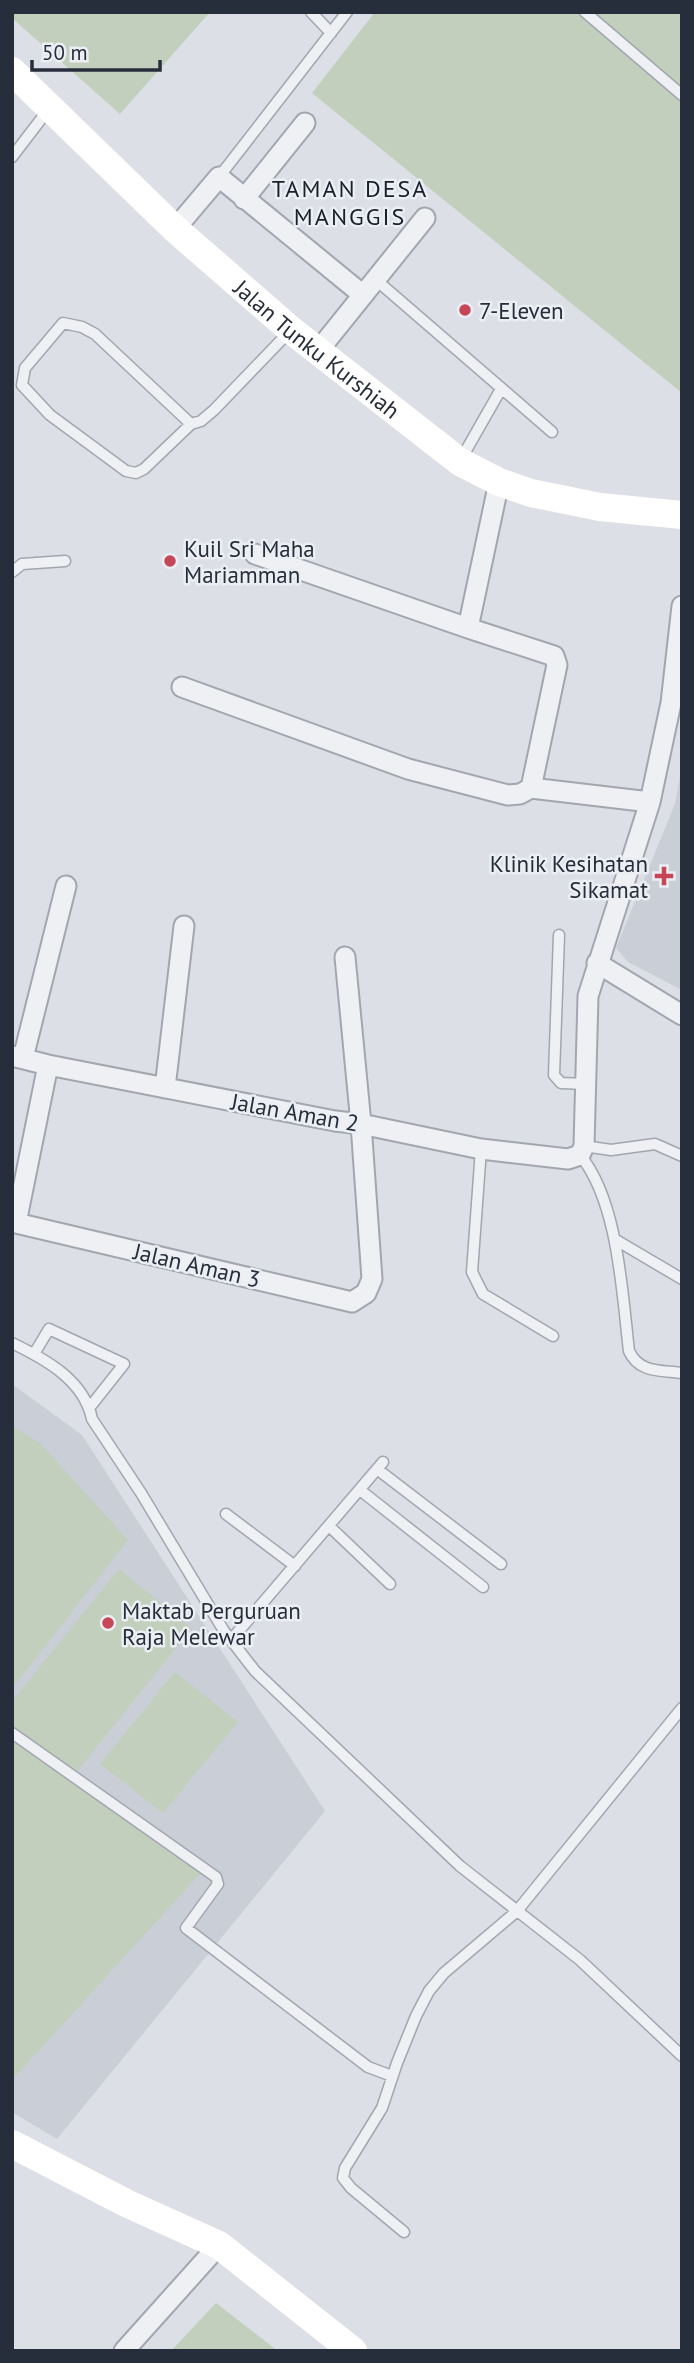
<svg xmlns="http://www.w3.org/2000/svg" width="694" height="2363" viewBox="0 0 694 2363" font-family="'PT Sans',sans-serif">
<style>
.built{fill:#caced7}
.green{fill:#c2cfbd}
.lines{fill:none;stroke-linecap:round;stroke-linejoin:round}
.service-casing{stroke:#a2a6af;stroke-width:13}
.minor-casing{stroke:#a2a6af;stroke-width:23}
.service{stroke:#eef0f4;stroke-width:10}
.minor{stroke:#eef0f4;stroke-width:19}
.secondary{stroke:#fff;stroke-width:28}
.poi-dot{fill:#c64657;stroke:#ebeef3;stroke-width:2.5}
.labels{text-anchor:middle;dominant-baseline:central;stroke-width:5;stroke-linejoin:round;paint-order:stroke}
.poi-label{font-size:23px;fill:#272e3b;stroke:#ebeef3;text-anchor:start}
.street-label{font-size:23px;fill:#272e3b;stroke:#ebeef3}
.neighbourhood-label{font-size:24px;letter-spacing:2px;fill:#191f2b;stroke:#ebeef3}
</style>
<rect width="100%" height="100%" fill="#dcdfe5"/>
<path class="built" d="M682 765V990L628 962 616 948 675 804Z
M12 1384 82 1435 325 1811 57 2139 12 2112Z"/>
<path class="green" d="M12 12H210L120 114 12 18Z
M375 12H682V393L312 93Z
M12 1426 41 1444 128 1540 12 1689Z
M119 1569 192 1628 75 1774 12 1726V1701Z
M175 1672 238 1722 163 1813 100 1764Z
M12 1733 208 1865 12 2080Z
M216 2303 278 2351H171Z"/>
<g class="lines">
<g class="service-casing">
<path id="service" d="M311 12 331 33
M585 12 682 95
M12 157 48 110
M219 177 347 12
M375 279 552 432
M191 424 95 334 82 327 63 323 25 368 22 385 50 415 126 471 136 473 144 469 191 424 201 421 214 410 288 333
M460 461 501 389
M12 572 22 564 65 561
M559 935 554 1075 561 1083 586 1084
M584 1146 611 1150 655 1144 682 1156
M481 1149 472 1272 483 1294 553 1336
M580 1155C618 1201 622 1292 629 1351 639 1373 660 1370 682 1373
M616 1240 682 1279
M12 1343C45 1359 84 1380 92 1419L141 1493 224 1631 255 1671 460 1866 580 1960 682 2056
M34 1354 49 1329 124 1364 90 1407
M377 1469 501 1564
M360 1490 483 1587
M226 1514 295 1566
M329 1526 390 1584
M231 1640 383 1462
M12 1733 216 1877 218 1884 186 1928 368 2067 392 2076
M404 2232 351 2188 343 2178 345 2168 382 2108 397 2063 416 2016 429 1991 444 1973 517 1911 682 1708"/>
</g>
<g class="minor-casing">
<path id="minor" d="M244 199 305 123
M175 229 219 177 363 295
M318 351 425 218
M499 482 468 628 554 656 557 665 531 788
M255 554 468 628
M182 687 408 769 508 795 520 794 531 788 650 802
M597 963 682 1015
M12 1056 48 1065 335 1121 361 1124 481 1149 568 1159 580 1155 584 1146 588 996 650 802 671 703 682 606
M23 1058 66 886
M48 1065 16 1223 352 1302 366 1293 372 1279 361 1124 345 957
M165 1088 184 926
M124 2351 219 2245"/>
</g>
<use href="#service" class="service"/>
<use href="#minor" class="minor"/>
<g class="secondary">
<path id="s1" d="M12 71 175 229 291 330 460 462 499 482 531 493 600 507 682 515"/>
<path d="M12 2144 128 2204 219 2245 353 2351"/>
</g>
</g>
<g class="poi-dot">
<circle cx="465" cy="310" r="7"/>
<circle cx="170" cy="561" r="7"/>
<path d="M660.5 865.5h7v7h7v7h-7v7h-7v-7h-7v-7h7z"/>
<circle cx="108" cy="1623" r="7"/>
</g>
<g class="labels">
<g class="poi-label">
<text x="479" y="310">7-Eleven</text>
<text x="184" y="548">Kuil Sri Maha<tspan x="184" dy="26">Mariamman</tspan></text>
<text x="648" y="863" text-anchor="end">Klinik Kesihatan<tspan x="648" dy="26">Sikamat</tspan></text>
<text x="122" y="1610">Maktab Perguruan<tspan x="122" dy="26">Raja Melewar</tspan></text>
</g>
<g class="street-label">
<text stroke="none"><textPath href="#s1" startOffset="413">Jalan Tunku Kurshiah</textPath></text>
<text transform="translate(295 1112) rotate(10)">Jalan Aman 2</text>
<text transform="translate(197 1265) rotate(13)">Jalan Aman 3</text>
</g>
<g class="neighbourhood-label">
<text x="350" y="188">TAMAN DESA<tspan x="350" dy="28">MANGGIS</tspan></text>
</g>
</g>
<rect width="694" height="2363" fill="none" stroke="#272e3b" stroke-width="28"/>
<path d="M32 60v10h128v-10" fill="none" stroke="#272e3b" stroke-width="3.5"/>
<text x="42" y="60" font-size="21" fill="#272e3b" stroke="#ebeef3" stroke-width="5" paint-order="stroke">50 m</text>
</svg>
